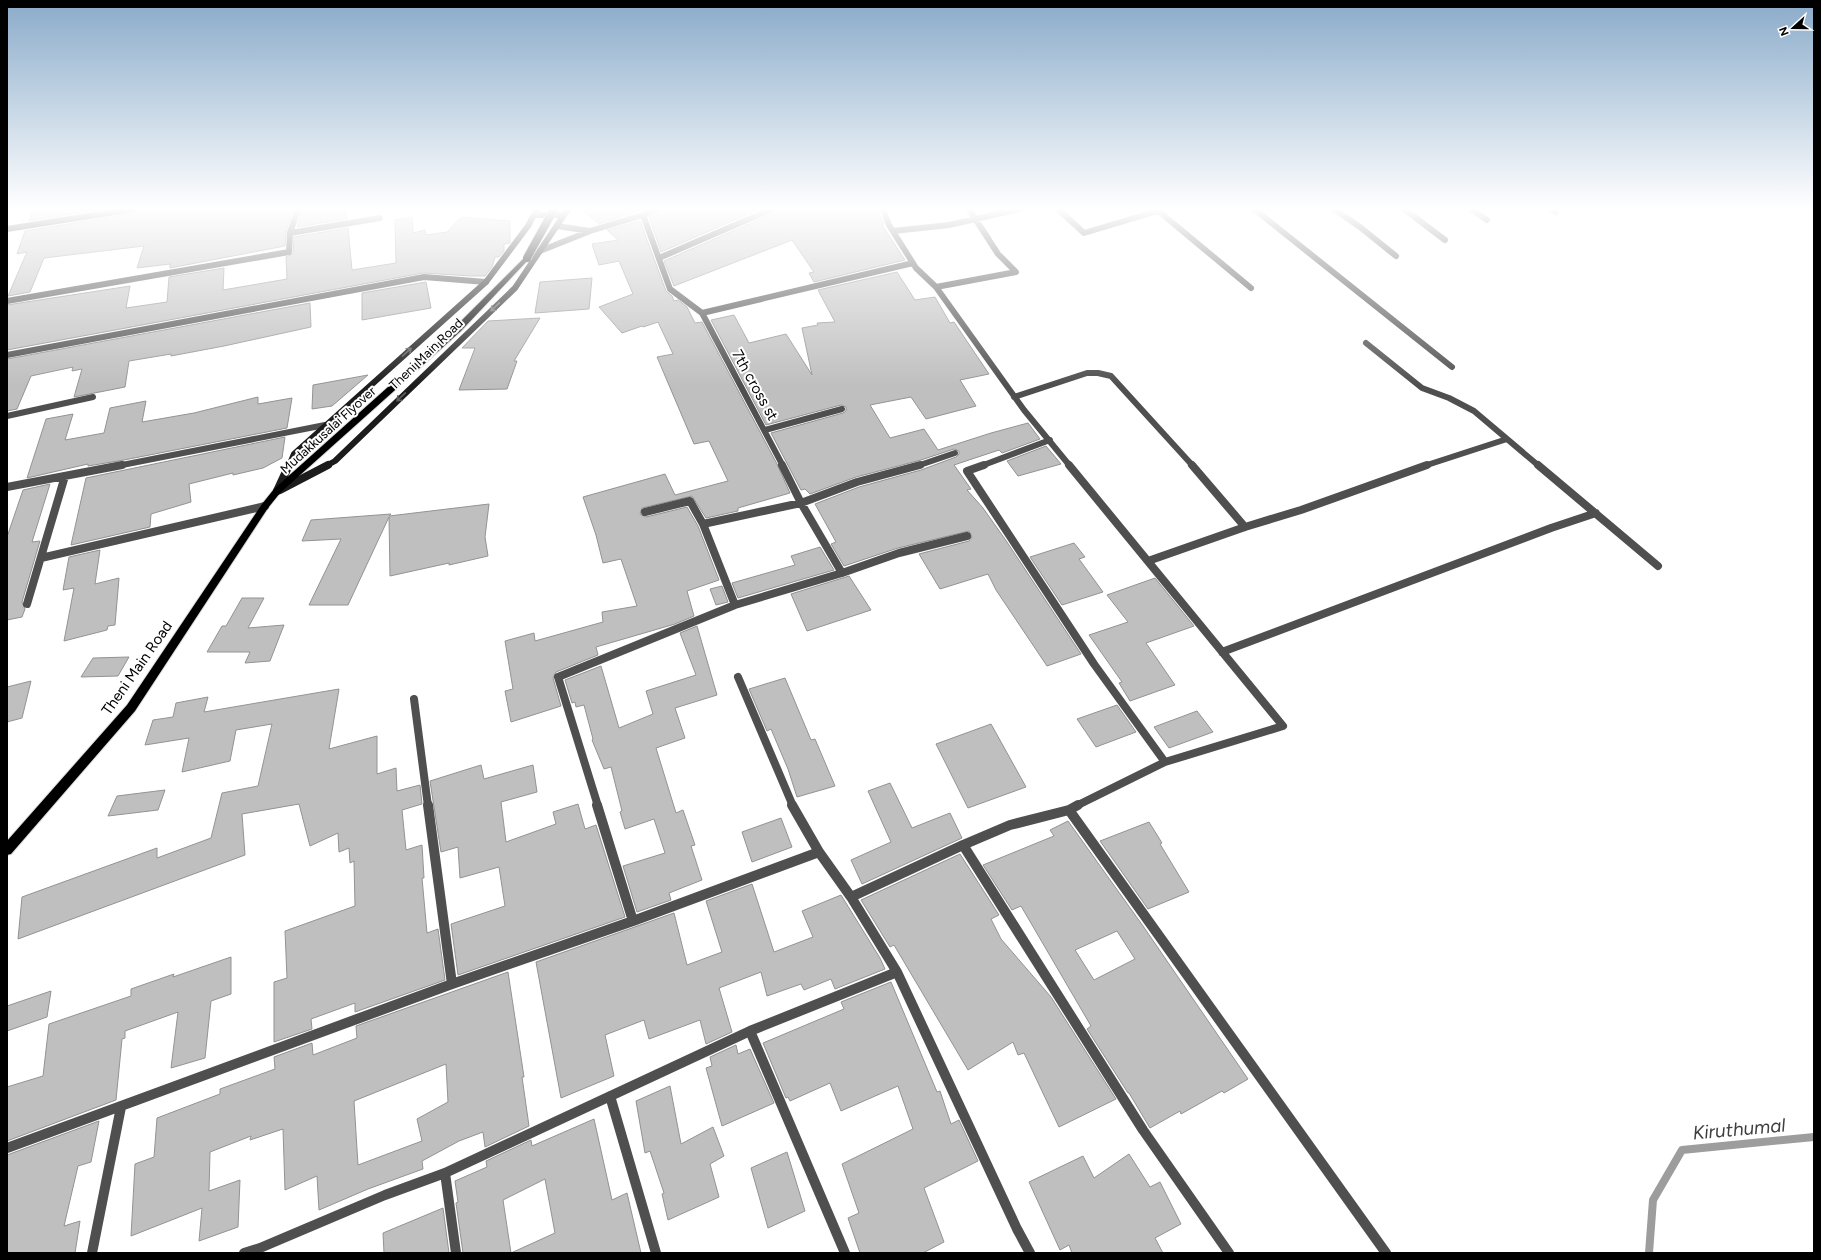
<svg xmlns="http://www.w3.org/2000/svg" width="1821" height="1260" viewBox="0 0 1821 1260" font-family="Figtree,sans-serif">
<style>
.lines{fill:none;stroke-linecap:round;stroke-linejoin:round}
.stream{stroke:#9d9d9d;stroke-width:8}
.building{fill:#bfbfbf;stroke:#939393;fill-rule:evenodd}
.primary-casing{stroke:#dbdbdb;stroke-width:2}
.street-far2{stroke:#4f4f4f;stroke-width:6}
.street-far1{stroke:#4f4f4f;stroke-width:8}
.street{stroke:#4f4f4f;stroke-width:10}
.secondary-far1{stroke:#1c1c1c;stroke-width:6}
.secondary{stroke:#1c1c1c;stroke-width:8}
.primary{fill:#000;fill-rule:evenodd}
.primary-bridge-casing{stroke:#dbdbdb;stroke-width:9;stroke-linecap:butt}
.primary-bridge{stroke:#000;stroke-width:8}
.oneway{stroke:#606060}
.labels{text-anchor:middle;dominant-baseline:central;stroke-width:4;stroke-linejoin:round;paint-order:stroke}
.far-street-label{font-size:13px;fill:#000;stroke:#fff}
.street-label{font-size:15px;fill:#000;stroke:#fff}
.near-water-label{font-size:19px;font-style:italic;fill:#3e3e3e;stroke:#fff}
</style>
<rect width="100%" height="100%" fill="#fff"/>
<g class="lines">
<path class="stream" d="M1649 1253 1653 1200 1682 1150 1814 1137"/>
</g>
<path class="building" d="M59 209H104L29 221 33 210Z
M138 209H293L286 232 285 246 170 268V264L137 268 144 246 44 258 30 292 8 296 27 252 17 254 25 231 135 213Z
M302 209H346L347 219 297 227Z
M582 209H645L599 224Z
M661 209H760L661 252 649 217 659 213Z
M776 209H876L881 218 884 224 882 225 905 260 814 282 809 273 814 272 792 240 674 286 664 261 774 213Z
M412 217 413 233 425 230 426 235 447 232 461 217 510 221V243L504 244V251L499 257H495L492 267 485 276H471L423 273 7 350V305L130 286 126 308 167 302 169 277 224 268 223 290 287 279 286 257 293 254 294 237 348 228 352 270 396 263 395 220Z
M640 221 666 291 672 296 674 301 678 300 687 307 695 323 702 322 777 464 790 493 738 508V511L706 518 692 496 642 508 640 514 646 517 687 507 698 526 719 580 687 591 694 616 675 624 596 647 598 655 556 672 553 678 561 706 511 722 505 691 513 689 505 641 534 633 535 641 603 622 602 612 637 606 621 559 603 563 596 535 583 497 665 474 675 495 728 481 709 441 694 444 657 357 673 354 658 322 643 327 642 326 622 333 599 307 633 294 619 261 599 265 592 244 618 240 607 230Z
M897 272 915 300 935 297 950 323 954 322 989 374 960 380 976 406 926 419 911 397 870 405 890 438 924 429 938 450 991 433 1028 423 1040 439 1002 453 999 450 954 465 971 489 967 490 983 508 1007 542 1081 654 1047 666 996 590 988 574 940 589 919 554 969 541 972 537 969 531 898 548 844 566 831 544 836 542 815 504 859 487 921 470 956 457 959 454V451L954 449 921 460 856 477 810 494 805 489 801 490 771 433 843 413 846 411V407L841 405 766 425 711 320 734 315 749 343 786 334 812 375 802 328 818 325 817 323 835 322 818 290Z
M592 278 589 309 535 313 540 282Z
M426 282 431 308 362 320V293Z
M310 303 311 327 224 346 171 356V354L129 361 125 387 74 397 82 369 72 371 73 367 31 376 17 409 7 411V359Z
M540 318 514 361H517L507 389 459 390 475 348H462L488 321Z
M368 375 332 406 312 409 313 385Z
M258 397V404L292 398 287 428 124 460 88 466V464L27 478 46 419 73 414 65 440 104 433 110 408 146 401 142 422 194 413Z
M285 437 282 458 263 468 233 475V473L189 484 191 502 151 514 150 527 71 545 86 478Z
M1046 446 1061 464 1018 476 1007 461Z
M50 484 32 542 40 541 22 602 25 609 22 617 7 620V537L23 490Z
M489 504 485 537 488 556 449 565V563L390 576 389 517 348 605H309L341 539 302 541 311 520 391 514 389 516Z
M1074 543 1085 557 1079 559 1103 592 1062 605 1030 557Z
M820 547 834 570 738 598 732 583 795 565 791 556Z
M100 550 95 584 119 578 115 625 108 626 107 630 64 641 74 588 63 590 69 557Z
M849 576 871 610 807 631 791 594Z
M1155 578 1194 626 1146 643 1175 685 1130 701 1119 683 1122 682 1089 635 1128 622 1107 595Z
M722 586 728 602 716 605 710 589Z
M242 598H264L248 628 284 625 270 661 245 663 250 652H207L222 626H226Z
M697 626 717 695 675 708 685 738 656 748 676 813 683 810 695 845 691 846 702 880 669 893 671 900 637 912 623 866 665 853 654 819 625 829 620 812 622 811 611 767 604 769 592 740 593 739 584 705 576 707 575 702 572 703 565 680 601 666 619 728 653 714 646 691 696 675 680 633Z
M129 657 118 676 81 677 93 658Z
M785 678 811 740 815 739 835 786 797 797 788 769 771 729 767 731 749 689Z
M31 681 22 718 7 722V687Z
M339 689 329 749 377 736V774L396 768 397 791 420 785 422 804 402 810 406 850 422 845 424 878H422L427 933 438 929 445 980 355 1012V1003L311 1019 312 1029 274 1042V982L287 978 285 931 355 906 354 861 350 863 349 848 339 852 338 833 310 846 299 804 242 814 245 855 18 939 22 897 157 848V858L211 838 222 793 258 786 272 724 236 730 230 761 182 772 189 738 145 745 153 720 173 717 176 703 208 697 204 712Z
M1117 705 1136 732 1096 747 1077 719Z
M1197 711 1213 732 1169 748 1154 727Z
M991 724 1026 787 968 808 936 744Z
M481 765 484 779 533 765 537 792 501 802 506 842 556 824 553 812 578 804 585 829 596 825 625 917 458 975 451 924 505 906 499 867 460 878 458 847 441 852 430 781Z
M890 783 912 828 950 813 962 838 862 884 851 860 891 842 868 791Z
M165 790 158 810 108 816 117 796Z
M781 818 792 847 752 862 742 832Z
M1068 821 1143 926 1248 1079 1224 1093 1222 1091 1181 1114 1180 1111 1150 1128 1129 1093H1128L1087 1029 1091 1026 1021 906 1012 910 983 865 1054 836 1050 830ZM1117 931 1135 959 1094 980 1075 950Z
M1149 822 1162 843 1160 844 1189 892 1148 909 1100 841Z
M960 854 999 915 991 919 1001 939 1051 997 1116 1099 1059 1127 1024 1053 1018 1055 1013 1042 968 1070 894 945 890 947 861 900Z
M752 884 774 952 813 937 802 911 841 895 880 958 885 969 835 989 831 979 804 990 801 984 767 996 761 972 719 988 732 1032 706 1044 700 1020 649 1039 644 1020 605 1035 614 1076 561 1098 536 962 674 913 687 965 722 952 706 901Z
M231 957V994L211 1001 205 1058 171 1068 178 1012 125 1031V1038L122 1039 116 1100 7 1141V1087L43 1076 49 1024 131 996V989L174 974 173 977Z
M508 972 524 1077H522L529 1126 485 1147 483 1132 459 1141 422 1161 423 1169 368 1189 319 1210 317 1176 285 1190 283 1129 250 1140 251 1136 210 1152 209 1191 240 1180 238 1227 199 1241 202 1208 131 1236 135 1164 154 1157 157 1118 220 1094V1089L275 1069 274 1057 312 1043 313 1055 357 1038 356 1026ZM446 1064 448 1102 417 1119 422 1141 358 1165 354 1101Z
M891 982 937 1092 940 1091 951 1124 959 1120 978 1161 924 1188 944 1242 923 1253H860L848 1218 859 1213 842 1164 913 1129 898 1086 841 1111 830 1083 790 1101 788 1097 786 1098 763 1043 844 1009 841 1002Z
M51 991 47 1017 7 1031V1006Z
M736 1045 738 1054 750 1049 774 1103 722 1126 706 1068 712 1066 710 1057Z
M670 1086 681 1144 713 1127 724 1156 710 1164 719 1197 668 1220 662 1194 664 1193 650 1151 645 1153 636 1101Z
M594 1119 612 1200 627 1193 641 1253H463L456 1203 458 1202 455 1181 487 1167 486 1161 531 1140 532 1146ZM545 1179 555 1233 511 1253 503 1200Z
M99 1121 91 1162 78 1166 64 1226 80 1221 75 1253H7V1155Z
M787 1152 805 1211 768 1228 751 1168Z
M1129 1154 1150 1187 1160 1182 1181 1224 1155 1238 1163 1253H1072L1069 1245 1060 1250 1029 1182 1083 1156 1094 1178Z
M443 1208 449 1253H384L383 1233Z"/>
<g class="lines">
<g class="primary-casing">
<path id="primary" d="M525 257 530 258 461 331 280 493 268 508 135 711 11 854 7 855V841L127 705 262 504 274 489 455 327Z"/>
</g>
<path class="street-far2" d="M883 209 889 225 916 268 936 287 1024 410 1070 466
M1058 209 1084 233 1161 210
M1156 209 1251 288
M1254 209 1452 367
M1334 209 1360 227 1396 256
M1404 209 1445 240
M1471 209 1487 220
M1551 209 1556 212
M643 215 670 289 702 313 783 466
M557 226 590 231
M893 231 949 225 1020 209
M290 233 298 209
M540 251 590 231 643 215 657 209
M659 258 772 209
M936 287 1016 272 998 254 969 209
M7 301 289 252 290 233 380 218
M702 313 913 263
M1366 343 1422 388 1449 398 1474 411 1539 466
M7 355 424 277 486 282
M1014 397 1087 373H1098L1111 376 1193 466
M7 416 93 397
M765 430 842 409
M117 466 325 425
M917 466 955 453
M981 466 1050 440
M1424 466 1507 439"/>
<path class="street-far1" d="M782 465 801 503 842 573
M984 465 967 471 1094 664 1165 762
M1069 465 1283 726 1165 762 1076 806
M1192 465 1245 527
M1538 465 1658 566
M7 487 122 465
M645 512 690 501 703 524 735 605
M703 524 801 503 857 482 920 465
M41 558 265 506
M1148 561 1245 527 1301 510 1427 465
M27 604 65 476
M1222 652 1551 528 1596 513
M738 677 793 806
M414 699 428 806
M598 806 558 677 735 605 842 573 899 553 967 536"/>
<path class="street" d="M428 805 452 984
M792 805 819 852
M1069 810 1386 1253
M963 845 1010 825 1069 810 1078 805
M851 897 963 845 1143 1130 1229 1253
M633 921 819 852 851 897 897 972 1017 1229 1030 1253
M610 1096 656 1253
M7 1148 452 984 633 921 597 805
M445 1173 456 1253
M92 1253 121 1107
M244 1253 260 1248 385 1195 445 1173 750 1031
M845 1253 750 1031 897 972"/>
<path class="secondary-far1" d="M534 215H564
M7 229 134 209
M289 466 294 454 486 282 528 226 537 209
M326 466 335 461 515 288 568 209"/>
<path class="secondary" d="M280 490 328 465
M277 491 289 465"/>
<use href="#primary" class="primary"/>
<g class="primary-bridge-casing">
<path id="primary-bridge" d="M527 258 554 209"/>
</g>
<use href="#primary-bridge" class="primary-bridge"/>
</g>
<defs><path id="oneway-shaft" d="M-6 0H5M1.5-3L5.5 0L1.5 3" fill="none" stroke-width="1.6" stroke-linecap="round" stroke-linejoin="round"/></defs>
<g class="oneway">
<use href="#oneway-shaft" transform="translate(495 307) rotate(136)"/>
<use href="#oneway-shaft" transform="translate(407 352) rotate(-42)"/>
<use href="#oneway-shaft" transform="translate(401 397) rotate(136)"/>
</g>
<linearGradient id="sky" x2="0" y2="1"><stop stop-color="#8aabca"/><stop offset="0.54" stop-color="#fff"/><stop offset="1" stop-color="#fff" stop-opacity="0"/></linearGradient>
<rect width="1821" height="386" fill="url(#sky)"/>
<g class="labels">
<g class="far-street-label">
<text transform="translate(426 354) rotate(-44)">Theni Main Road</text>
<text transform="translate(328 430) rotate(-42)">Mudakkusalai Flyover</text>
</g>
<g class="street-label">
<text transform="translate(755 385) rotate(61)">7th cross st</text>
<text transform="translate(137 668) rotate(-55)">Theni Main Road</text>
</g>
<g class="near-water-label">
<text transform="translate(1739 1129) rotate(-5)">Kiruthumal</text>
</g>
</g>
<rect width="1821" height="1260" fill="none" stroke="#000000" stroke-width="16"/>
<g transform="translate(1793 28) rotate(249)" stroke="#ffffff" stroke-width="3" paint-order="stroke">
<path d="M0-3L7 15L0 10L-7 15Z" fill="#000000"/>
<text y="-6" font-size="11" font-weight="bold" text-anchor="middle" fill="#000000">N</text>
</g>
</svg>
